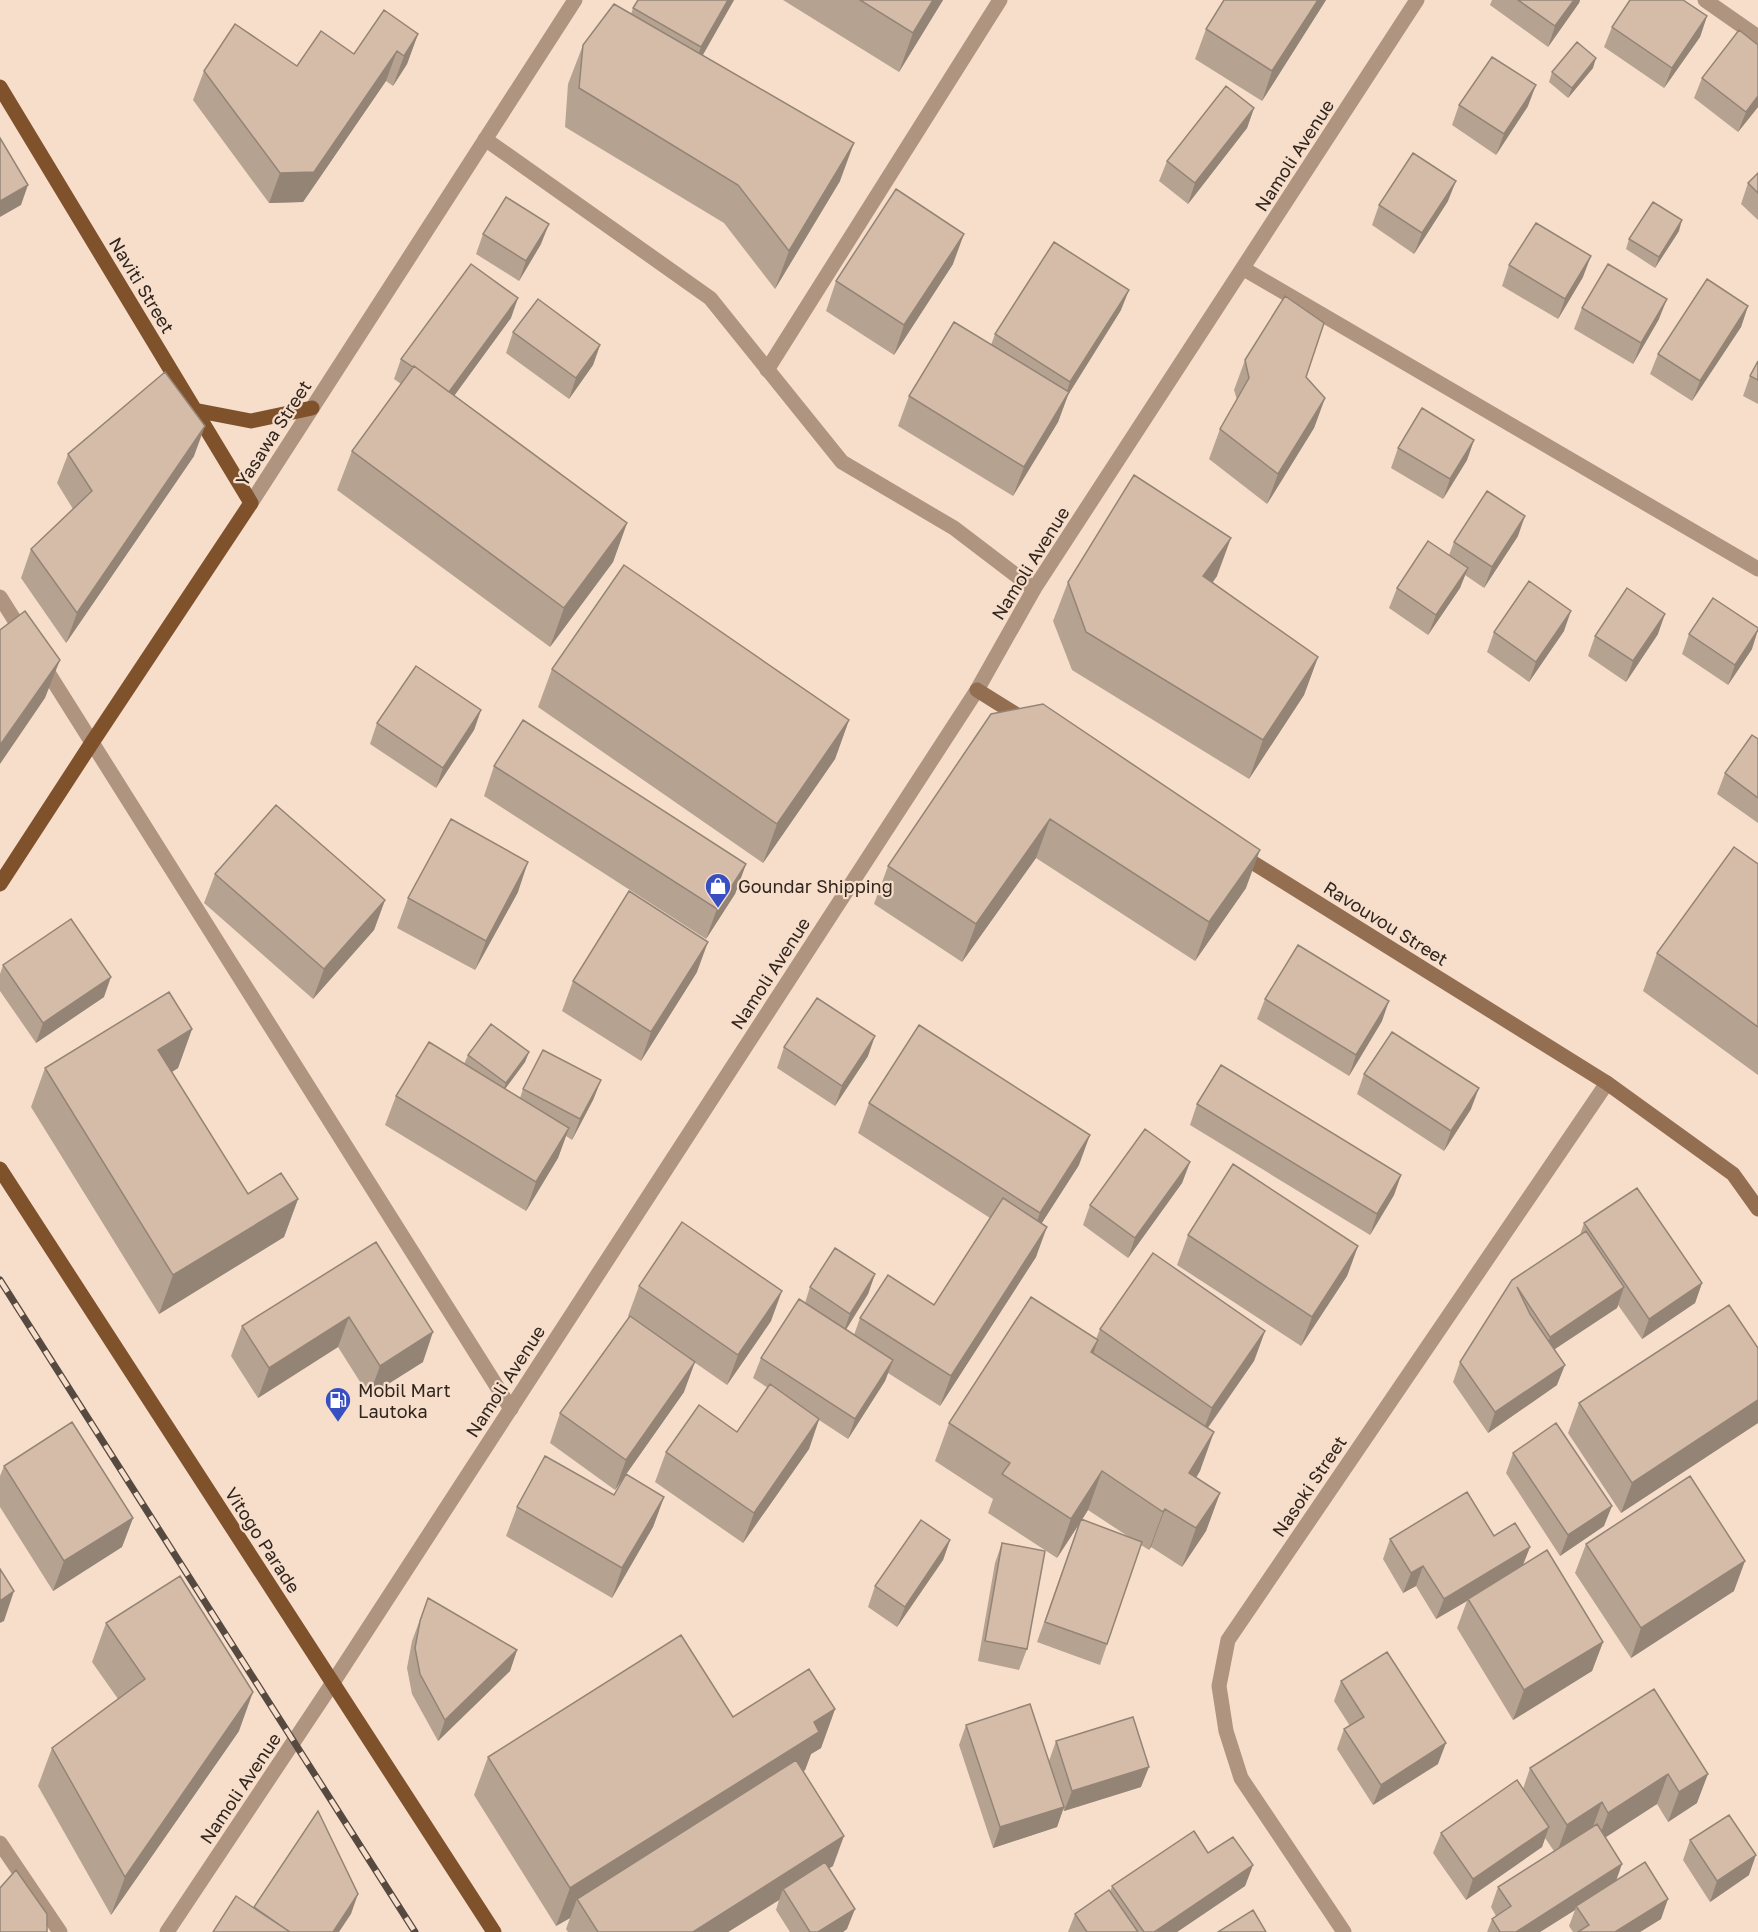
<svg xmlns="http://www.w3.org/2000/svg" width="1758" height="1932" viewBox="0 0 1758 1932" font-family="'Golos Text',sans-serif">
<style>
.lines{fill:none;stroke-linecap:round;stroke-linejoin:round}
.service{stroke:#af9480;stroke-width:15}
.minor{stroke:#af9480;stroke-width:15}
.tertiary{stroke:#af9480;stroke-width:15}
.secondary{stroke:#946e50;stroke-width:15}
.primary{stroke:#7f522b;stroke-width:15}
.rail-casing{stroke:#564940;stroke-width:7}
.rail{stroke:#f7decb;stroke-width:4.5;stroke-dasharray:14;stroke-linecap:butt}
.wall{fill:#b6a291;fill-rule:evenodd}
.shaded-wall{fill:#948476}
.building{fill:#d4bca9;stroke:#948476;stroke-width:1.5}
.labels{text-anchor:middle;dominant-baseline:central;stroke-width:4.5;stroke-linejoin:round;paint-order:stroke}
.street-label{font-size:18px;fill:#30261f;stroke:#f7decb}
.poi-label{font-size:18px;fill:#30261f;stroke:#f7decb;text-anchor:start}
</style>
<rect width="100%" height="100%" fill="#f7decb"/>
<g class="lines">
<path class="service" d="M767 370 1000 0
M0 597 24 635
M42 663 511 1409"/>
<path class="minor" d="M1705 0 1758 37
M485 139 710 298 842 462 954 528 1034 589
M251 503 575 0
M0 1843 60 1932
M1344 1932 1241 1778 1226 1731 1219 1686 1228 1640 1607 1083"/>
<path class="tertiary" d="M1244 269 1758 569
M167 1932 332 1684 977 690 1034 589 1417 0"/>
<path class="secondary" d="M977 690 1025 720
M1239 854 1607 1083 1733 1174 1758 1209"/>
<path class="primary" d="M0 87 251 503 93 741 0 884
M194 410 251 421 312 408
M0 1169 494 1932"/>
<g class="rail-casing">
<path id="rail" d="M0 1280 415 1932"/>
</g>
<use href="#rail" class="rail"/>
</g>
<path class="wall" d="M734 0 703 55 840 181 775 289 724 223 565 127 568 84 583 45 631 14 633 8Z
M783 0H943L899 72Z
M1224 0H1326L1262 101 1195 59 1206 29Z
M1492 0H1580L1579 3 1548 47 1490 5Z
M1707 16 1700 37 1664 88 1604 47 1612 27Z
M418 34 407 64 393 86 386 81 303 202 269 203 193 100 204 71 297 66 354 54Z
M1758 45V107L1738 132 1694 98 1702 78Z
M1593 68 1568 98 1549 82 1552 72Z
M1459 105 1528 106 1496 155 1452 125Z
M1254 108 1247 128 1188 204 1159 181 1167 161Z
M1758 173V220L1741 204 1748 183Z
M1448 201 1414 254 1372 225 1379 205Z
M1679 231 1655 268 1626 249 1629 239Z
M483 234 541 244 519 281 476 254Z
M953 264 894 355 826 311 836 281Z
M1509 265 1583 277 1558 319 1502 286Z
M1748 306 1741 327 1692 401 1650 374 1658 354Z
M1582 308 1659 319 1633 364 1574 329Z
M1121 310 1068 395 1058 422 1013 496 898 426 909 396 991 345 995 334Z
M511 318 454 395 627 523 613 562 550 647 337 490 352 451 401 384 394 379 401 359Z
M513 332 600 345 593 365 569 399 506 353Z
M1245 360 1306 377 1325 398 1314 428 1267 504 1209 459 1220 429 1237 400 1234 390Z
M1758 361V404L1743 396 1750 376Z
M1474 440 1467 460 1443 499 1391 468 1398 448Z
M68 454 194 456 66 643 21 578 31 549 73 509 57 483Z
M1518 536 1484 588 1465 575 1460 588 1428 635 1389 608 1397 588 1449 555 1454 542Z
M1217 576 1213 582 1318 657 1304 695 1249 779 1072 670 1053 621 1068 582Z
M1564 631 1529 682 1487 652 1494 632Z
M1658 634 1626 682 1588 656 1595 636Z
M1689 634 1752 649 1728 685 1682 654Z
M552 669 849 720 835 759 763 863 538 707Z
M1043 704 1246 888 1195 961 1036 858 962 962 874 904 888 866Z
M481 710 474 730 436 788 370 744 377 723Z
M1758 739V823L1717 794 1725 773Z
M494 766 746 864 735 894 706 939 484 796Z
M1758 864V1075L1643 991 1657 953Z
M215 874 385 900 374 930 313 999 204 903Z
M518 892 475 970 397 928 408 898Z
M3 965 104 997 36 1043 0 991V974Z
M697 972 641 1061 562 1011 573 981Z
M1265 999 1382 1021 1349 1076 1257 1019Z
M192 1029 178 1068 172 1072 248 1194 298 1199 284 1237 159 1314 31 1107 45 1068Z
M784 1047 868 1056 835 1106 777 1068Z
M529 1052 525 1062 505 1089 520 1098 523 1089 601 1080 593 1100 572 1140 566 1136 558 1158 526 1211 385 1125 396 1096 464 1064 468 1055Z
M1364 1074 1471 1109 1444 1151 1357 1094Z
M869 1103 1079 1165 1041 1224 1036 1257 940 1406 888 1373 885 1381 848 1439 819 1420 809 1449 743 1543 655 1482 666 1452 737 1432 768 1388 753 1378 761 1358 805 1303 810 1287 875 1274 868 1294 846 1330 854 1335 860 1318 934 1305 990 1218 858 1133Z
M1197 1104 1401 1175 1394 1195 1370 1235 1190 1125Z
M1190 1162 1182 1183 1128 1258 1083 1225 1090 1205Z
M1584 1223 1702 1283 1695 1303 1642 1339 1618 1305 1617 1308 1554 1349 1557 1385 1488 1433 1453 1382 1460 1362 1512 1280 1580 1235Z
M1188 1235 1358 1246 1347 1276 1301 1346 1177 1265Z
M376 1242 423 1362 369 1396 338 1347 258 1398 231 1356 242 1326Z
M639 1286 771 1321 727 1385 684 1355V1392L615 1490 550 1443 560 1413 629 1317 628 1316Z
M1100 1329 1265 1331 1254 1361 1208 1428 1200 1471 1196 1478 1220 1493 1206 1531 1182 1567 1151 1547 1149 1550 1141 1545 1100 1665 1037 1642 1078 1526 1057 1558 988 1513 993 1499 935 1461 949 1423 1096 1339ZM1088 1510 1129 1537 1082 1520Z
M1758 1348V1423L1621 1513 1568 1433 1579 1403Z
M1513 1453 1604 1526 1560 1556 1506 1473Z
M4 1466 133 1518 122 1547 53 1591 0 1507V1476Z
M664 1497 653 1527 612 1598 506 1536 517 1507Z
M1494 1536 1530 1547 1523 1565 1603 1642 1592 1671 1513 1720 1457 1628 1467 1601 1436 1619 1416 1586 1403 1593 1383 1559 1390 1539Z
M950 1540 943 1560 897 1627 868 1607 875 1586Z
M1002 1543 1027 1649 1019 1670 978 1661 995 1563Z
M1586 1544 1734 1591 1631 1658 1575 1573Z
M428 1598 517 1650 510 1671 438 1741 412 1694 407 1668 412 1641Z
M106 1623 239 1731 111 1915 38 1786 52 1748 118 1699 92 1662Z
M1341 1681 1438 1764 1373 1805 1337 1749 1344 1729 1350 1726 1334 1701Z
M1654 1689 1697 1803 1668 1822 1657 1804 1605 1837 1616 1880 1661 1919 1640 1932H1573L1569 1926 1575 1910 1540 1932H1487L1492 1919 1496 1916 1491 1907 1498 1887 1554 1851 1545 1838 1542 1847 1466 1900 1433 1853 1441 1833 1523 1789 1530 1768Z
M835 1709 821 1748 811 1754 805 1770 803 1772 833 1866 829 1868 847 1929 843 1932H790L776 1910 779 1900 728 1932H568L566 1929 570 1918 556 1926 474 1795 488 1757 733 1717Z
M966 1725 1049 1761 1056 1741 1141 1787 1064 1811 1063 1809 1057 1827 993 1848 959 1745Z
M1690 1840 1749 1875 1710 1902 1683 1860Z
M1208 1853 1253 1865 1245 1886 1177 1932H1068L1075 1914 1110 1892 1112 1886Z"/>
<path class="shaded-wall" d="M728 0H734L690 77 701 47Z
M933 0H943L899 72 913 33Z
M1318 0H1326L1262 101 1272 71Z
M1574 0H1580L1579 3 1548 47 1555 26Z
M1707 16 1700 37 1664 88 1672 68Z
M418 34 407 64 393 86 404 56Z
M397 51 386 81 303 202 269 203 280 173Z
M1596 58 1593 68 1568 98 1572 88Z
M1536 85 1528 106 1496 155 1504 134Z
M1758 96V107L1738 132 1746 112Z
M1254 108 1247 128 1188 204 1195 183Z
M854 143 840 181 775 289 789 251Z
M1456 181 1448 201 1414 254 1422 233Z
M28 185 21 205 0 217V201Z
M1682 220 1679 231 1655 268 1659 257Z
M549 224 541 244 519 281 526 261Z
M964 234 953 264 894 355 904 325Z
M1591 256 1583 277 1558 319 1565 299Z
M1129 290 1121 310 1068 395 1058 422 1013 496 1024 467 1064 400 1070 382Z
M518 298 511 318 441 414 448 393Z
M1667 299 1659 319 1633 364 1641 343Z
M1748 306 1741 327 1692 401 1700 381Z
M600 345 593 365 569 399 576 378Z
M1325 398 1314 428 1267 504 1278 474Z
M205 426 194 456 66 643 77 613Z
M1474 440 1467 460 1443 499 1450 479Z
M1525 516 1518 536 1484 588 1492 567Z
M627 523 613 562 550 647 564 608Z
M1231 538 1217 576 1189 614 1203 576Z
M1468 568 1460 588 1428 635 1436 615Z
M1571 611 1564 631 1529 682 1536 662Z
M1665 614 1658 634 1626 682 1633 661Z
M1758 630 1752 649 1728 685 1735 665Z
M1318 657 1304 695 1249 779 1263 740Z
M60 660 45 698 0 764V745Z
M481 710 474 730 436 788 443 768Z
M849 720 835 759 763 863 777 824Z
M1050 819 1036 858 962 962 976 924Z
M1260 850 1246 888 1195 961 1209 922Z
M528 862 518 892 475 970 486 941Z
M746 864 735 894 706 939 717 909Z
M385 900 374 930 313 999 324 969Z
M708 942 697 972 641 1061 651 1032Z
M111 977 104 997 36 1043 43 1023Z
M1389 1001 1382 1021 1349 1076 1356 1055Z
M192 1029 178 1068 144 1089 158 1050Z
M875 1036 868 1056 835 1106 842 1086Z
M529 1052 525 1062 502 1093 506 1083Z
M601 1080 593 1100 572 1140 580 1119Z
M1479 1088 1471 1109 1444 1151 1451 1131Z
M569 1128 558 1158 526 1211 536 1182Z
M1090 1135 1079 1165 1029 1243 1040 1213Z
M1190 1162 1182 1183 1128 1258 1135 1238Z
M1401 1175 1394 1195 1370 1235 1377 1214Z
M298 1199 284 1237 159 1314 173 1275Z
M1047 1227 1036 1257 940 1406 951 1376Z
M1358 1246 1347 1276 1301 1346 1312 1317Z
M875 1274 868 1294 843 1334 850 1314Z
M1702 1283 1695 1303 1642 1339 1649 1319Z
M1624 1287 1617 1308 1543 1357 1550 1337Z
M782 1291 771 1321 727 1385 738 1355Z
M349 1317 338 1347 258 1398 269 1368Z
M1265 1331 1254 1361 1201 1437 1212 1408Z
M433 1332 423 1362 369 1396 380 1366Z
M1098 1340 1084 1379 1091 1352Z
M893 1360 885 1381 848 1439 855 1419Z
M695 1362 684 1392 615 1490 626 1460Z
M1565 1365 1557 1385 1488 1433 1495 1412Z
M1758 1400V1423L1621 1513 1632 1483Z
M819 1419 809 1449 743 1543 754 1513Z
M1214 1432 1200 1471 1175 1511 1189 1473Z
M1102 1471 1088 1510 1057 1558 1071 1519Z
M1220 1493 1206 1531 1182 1567 1196 1528Z
M664 1497 653 1527 612 1598 622 1568Z
M1612 1506 1604 1526 1560 1556 1568 1535Z
M1165 1509 1151 1547 1149 1550 1163 1512Z
M133 1518 122 1547 53 1591 64 1561Z
M950 1540 943 1560 897 1627 905 1607Z
M1530 1547 1522 1567 1468 1599 1467 1601 1436 1619 1444 1599Z
M1745 1561 1734 1591 1631 1658 1641 1628Z
M1423 1566 1416 1586 1403 1593 1411 1573Z
M14 1591 4 1621 0 1623V1601Z
M1603 1642 1592 1671 1513 1720 1524 1690Z
M517 1650 510 1671 438 1741 445 1720Z
M253 1692 239 1731 111 1915 125 1877Z
M835 1709 821 1748 811 1754 805 1770 583 1909 577 1899 570 1918 556 1926 570 1888 814 1722Z
M1446 1743 1438 1764 1373 1805 1381 1785Z
M1149 1767 1141 1787 1064 1811 1072 1791Z
M1668 1774 1657 1804 1597 1843 1608 1813Z
M1708 1774 1697 1803 1668 1822 1679 1792Z
M1602 1802 1591 1832 1556 1855 1567 1825Z
M1064 1807 1057 1827 993 1848 1000 1827Z
M1549 1827 1542 1847 1466 1900 1473 1879Z
M844 1836 833 1866 786 1895 783 1889 779 1900 728 1932H693Z
M1756 1855 1749 1875 1710 1902 1717 1881Z
M1622 1864 1615 1884 1576 1906 1575 1910 1540 1932H1516Z
M1253 1865 1245 1886 1177 1932H1154Z
M358 1894 351 1914 339 1932H333Z
M1668 1899 1661 1919 1640 1932H1615Z
M855 1909 847 1929 843 1932H818Z"/>
<path class="building" d="M638 0H728L701 47 633 8Z
M860 0H933L913 33Z
M1224 0H1318L1272 71 1206 29Z
M1518 0H1574L1555 26Z
M1630 0H1683L1707 16 1672 68 1612 27Z
M614 4 854 143 789 251 738 185 579 88 583 45Z
M384 10 418 34 404 56 397 51 314 172 280 173 204 71 235 24 297 66 321 31 354 54Z
M1739 30 1758 45V96L1746 112 1702 78Z
M1577 42 1596 58 1572 88 1552 72Z
M1492 57 1536 85 1504 134 1459 105Z
M1226 86 1254 108 1195 183 1167 161Z
M0 138 28 185 0 201Z
M1413 153 1456 181 1422 233 1379 205Z
M1758 173V193L1748 183Z
M896 189 964 234 904 325 836 281Z
M506 197 549 224 526 261 483 234Z
M1653 202 1682 220 1659 257 1629 239Z
M1536 223 1591 256 1565 299 1509 265Z
M1054 242 1129 290 1070 382 995 334Z
M471 264 518 298 449 392 414 366 413 367 401 359Z
M1608 264 1667 299 1641 343 1582 308Z
M1707 279 1748 306 1700 381 1658 354Z
M1285 296 1324 323 1306 377 1325 398 1278 474 1220 429 1249 378 1245 360Z
M538 299 600 345 576 378 513 332Z
M954 322 1069 392 1024 467 909 396Z
M1758 361V380L1750 376Z
M414 366 627 523 564 608 352 451Z
M165 372 205 426 77 613 31 549 92 491 68 454Z
M1422 408 1474 440 1450 479 1398 448Z
M1134 475 1231 538 1203 576 1318 657 1263 740 1086 632 1068 582Z
M1487 491 1525 516 1492 567 1454 542Z
M1428 541 1468 568 1436 615 1397 588Z
M624 565 849 720 777 824 552 669Z
M1529 581 1571 611 1536 662 1494 632Z
M1627 588 1665 614 1633 661 1595 636Z
M1713 598 1758 628V630L1735 665 1689 634Z
M25 611 60 660 0 745V630Z
M416 666 481 710 443 768 377 723Z
M1043 704 1260 850 1209 922 1050 819 976 924 888 866 991 714Z
M523 720 746 864 717 909 494 766Z
M1752 735 1758 739V798L1725 773Z
M276 805 385 900 324 969 215 874Z
M451 819 528 862 486 941 408 898Z
M1734 847 1758 864V1027L1657 953Z
M629 891 708 942 651 1032 573 981Z
M71 919 111 977 43 1023 3 965Z
M1298 945 1389 1001 1356 1055 1265 999Z
M169 992 192 1029 158 1050 248 1194 281 1173 298 1199 173 1275 45 1068Z
M817 998 875 1036 842 1086 784 1047Z
M491 1024 529 1052 506 1083 468 1055Z
M919 1025 1090 1135 1040 1213 869 1103Z
M1392 1032 1479 1088 1451 1131 1364 1074Z
M429 1042 569 1128 536 1182 396 1096Z
M543 1050 601 1080 580 1119 523 1089Z
M1221 1065 1401 1175 1377 1214 1197 1104Z
M1145 1129 1190 1162 1135 1238 1090 1205Z
M1233 1164 1358 1246 1312 1317 1188 1235Z
M1637 1188 1702 1283 1649 1319 1584 1223Z
M1003 1198 1047 1227 951 1376 860 1318 888 1275 934 1305Z
M682 1222 782 1291 738 1355 639 1286Z
M1586 1231 1624 1287 1550 1337 1517 1287 1530 1314 1565 1365 1495 1412 1460 1362 1512 1280Z
M376 1242 433 1332 380 1366 349 1317 269 1368 242 1326Z
M835 1248 875 1274 850 1314 810 1287Z
M1153 1253 1265 1331 1212 1408 1100 1329Z
M1031 1297 1098 1340 1091 1352 1214 1432 1189 1473 1220 1493 1196 1528 1165 1509 1163 1512 1102 1471 1071 1519 1002 1474 1010 1463 949 1423Z
M799 1299 893 1360 855 1419 761 1358Z
M1729 1305 1758 1348V1400L1632 1483 1579 1403Z
M630 1316 695 1362 626 1460 560 1413Z
M770 1384 819 1419 754 1513 666 1452 699 1405 737 1432Z
M72 1422 133 1518 64 1561 4 1466Z
M1556 1423 1612 1506 1568 1535 1513 1453Z
M545 1456 614 1495 626 1474 664 1497 622 1568 517 1507Z
M1690 1476 1745 1561 1641 1628 1586 1544Z
M1467 1492 1494 1536 1515 1523 1530 1547 1444 1599 1423 1566 1411 1573 1390 1539Z
M1081 1519 1142 1542 1107 1644 1045 1622Z
M921 1520 950 1540 905 1607 875 1586Z
M1002 1543 1045 1551 1027 1649 985 1641Z
M1547 1550 1603 1642 1524 1690 1468 1599Z
M0 1569 14 1591 0 1601Z
M180 1576 253 1692 125 1877 52 1748 145 1679 106 1623Z
M428 1598 517 1650 445 1720 420 1674 415 1648 420 1621Z
M681 1635 733 1717 809 1669 835 1709 814 1722 819 1732 570 1888 488 1757Z
M1387 1652 1446 1743 1381 1785 1344 1729 1364 1717 1341 1681Z
M1654 1689 1708 1774 1679 1792 1668 1774 1608 1813 1602 1802 1567 1825 1530 1768Z
M1030 1704 1064 1807 1000 1827 966 1725Z
M1133 1717 1149 1767 1072 1791 1056 1741Z
M796 1760 844 1836 693 1932H598L577 1899Z
M1517 1780 1549 1827 1473 1879 1441 1833Z
M318 1811 358 1894 333 1932H290L254 1907Z
M1729 1815 1756 1855 1717 1881 1690 1840Z
M1597 1824 1622 1864 1516 1932H1500L1492 1919 1511 1906 1498 1887Z
M1194 1831 1208 1853 1233 1837 1253 1865 1154 1932H1144L1112 1886Z
M825 1862 855 1909 818 1932H810L783 1889Z
M1645 1862 1668 1899 1615 1932H1578L1589 1925 1576 1906Z
M16 1870 47 1914V1932H0V1888Z
M1109 1890 1138 1932H1087L1075 1914Z
M236 1896 290 1932H213Z
M1253 1910 1266 1932H1218Z"/>
<defs>
<g id="shop-pin" transform="scale(1.35)"><path d="M0 17L-7.5 6A9.5 9.5 0 1 1 7.5 6Z" fill="#384fc1" stroke="#f7decb"/><path d="M-5-2.5h2.3a2.7 3.5 0 0 1 5.4 0H5L5.5 6h-11ZM-1.5-2.5h3a1.5 2.3 0 0 0-3 0Z" fill="#fff"/></g>
<g id="fuel-pin" transform="scale(1.35)"><path d="M0 17L-7.5 6A9.5 9.5 0 1 1 7.5 6Z" fill="#384fc1" stroke="#f7decb"/><path d="M-5.5-6h7V0h2V4h1.3V-2.5L3-4.5l.8-.8L6-3V5H2.5V1h-1V6h-7ZM-4.2-4.7v3.2H.2V-4.7Z" fill="#fff"/></g>
</defs>
<g fill-rule="evenodd">
<use href="#shop-pin" x="718" y="886"/>
<use href="#fuel-pin" x="338" y="1400"/>
</g>
<g class="labels">
<g class="street-label">
<text transform="translate(1294 155) rotate(-57)">Namoli Avenue</text>
<text transform="translate(142 285) rotate(59)">Naviti Street</text>
<text transform="translate(273 433) rotate(-57)">Yasawa Street</text>
<text transform="translate(1030 563) rotate(-58)">Namoli Avenue</text>
<text transform="translate(1386 923) rotate(32)">Ravouvou Street</text>
<text transform="translate(770 973) rotate(-57)">Namoli Avenue</text>
<text transform="translate(505 1381) rotate(-57)">Namoli Avenue</text>
<text transform="translate(1309 1486) rotate(-56)">Nasoki Street</text>
<text transform="translate(263 1540) rotate(57)">Vitogo Parade</text>
<text transform="translate(240 1788) rotate(-56)">Namoli Avenue</text>
</g>
<g class="poi-label">
<text x="738" y="886">Goundar Shipping</text>
<text x="358" y="1390">Mobil Mart<tspan x="358" dy="21">Lautoka</tspan></text>
</g>
</g>
</svg>
